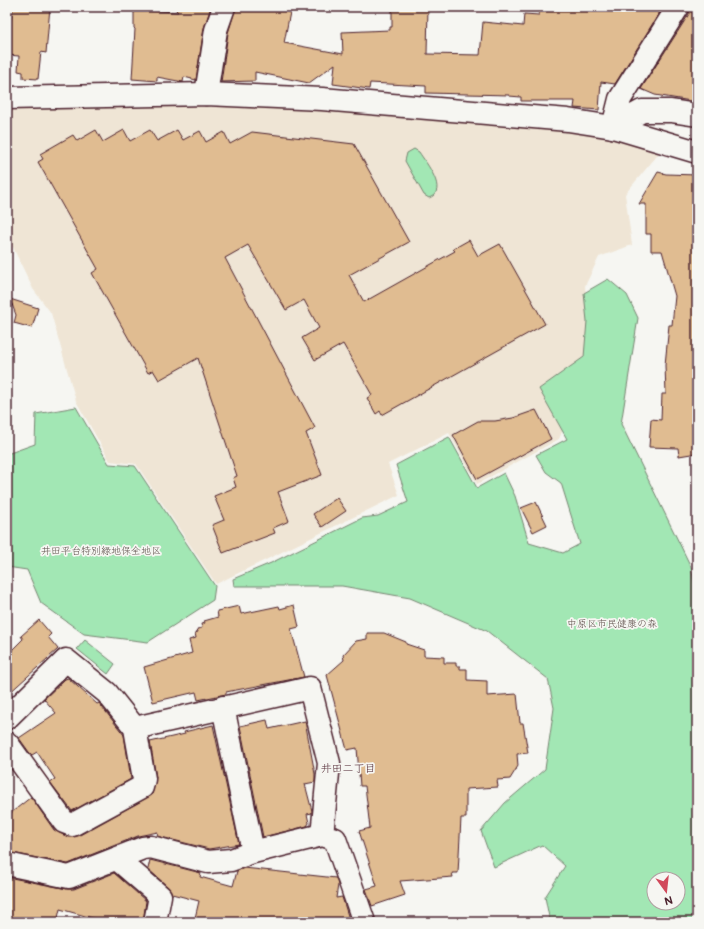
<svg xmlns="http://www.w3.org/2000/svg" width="704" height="929" viewBox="0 0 704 929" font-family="'Balsamiq Sans','Klee One',sans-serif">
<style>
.built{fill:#efe5d5}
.green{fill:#a2e7b4;stroke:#768370;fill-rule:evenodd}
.building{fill:#e0bc91;stroke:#4a1f2b}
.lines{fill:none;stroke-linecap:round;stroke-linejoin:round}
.minor-casing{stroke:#4a1f2b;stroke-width:25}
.tertiary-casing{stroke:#4a1f2b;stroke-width:25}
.minor{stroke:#f6f6f2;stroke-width:22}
.tertiary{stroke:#f6f6f2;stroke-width:22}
.labels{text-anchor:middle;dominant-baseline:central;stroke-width:3.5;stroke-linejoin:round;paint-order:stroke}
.park-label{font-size:10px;fill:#60514d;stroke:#f6f6f2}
.neighbourhood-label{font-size:11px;fill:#4a1f2b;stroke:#f6f6f2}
</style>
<rect width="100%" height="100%" fill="#f6f6f2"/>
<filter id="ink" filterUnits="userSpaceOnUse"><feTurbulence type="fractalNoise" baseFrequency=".025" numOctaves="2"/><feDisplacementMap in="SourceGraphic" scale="8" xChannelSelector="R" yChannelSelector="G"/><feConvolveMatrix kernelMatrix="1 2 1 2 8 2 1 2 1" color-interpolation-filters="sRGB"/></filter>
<g filter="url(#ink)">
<path class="built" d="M129 105 301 108 557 130 608 138 661 151 625 194 632 245 599 257 585 286 592 358 559 439 477 484 449 433 388 464 399 495 216 584 136 464 110 461 76 401 51 313 33 289 7 235V109Z"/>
<path class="green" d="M414 149 419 152C426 163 449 191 429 198L424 195 405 161 407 153Z
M608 279 627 295 638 318 621 424 691 567 697 597V922H550L545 897 565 866 542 845 494 867 481 831 505 803 545 769 554 708 548 679 487 631 410 598 342 586H234L233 579 271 563 362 518 378 516 408 502 396 465 449 437 477 488 504 473 515 496 529 543 563 553 580 544 561 483 546 472 536 455 567 439 539 389 584 357 587 321 584 293ZM654 879H678V903H654Z
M76 407 109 464 135 466 215 586 213 600 148 642 84 634 41 603 27 570 7 567V454L35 444 36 414Z
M85 640 115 664 108 674 77 649Z"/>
<path class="building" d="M13 7H50L46 53 41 52 38 79 23 78V72L18 71 19 56 7 55V24H10Z
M173 7H211L204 28 196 80 184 77 183 82 157 77V81L132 79 135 29 134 28V10L178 12Z
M236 7H291L284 43 343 54 342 32 390 30V27H392V7H428L427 54 480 55 483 22 523 26 524 14 539 15V7H663L615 84 601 82 599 110 574 108 575 101H521V97L509 96V95L426 93V86L370 83 369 89 333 84 335 64 309 83 255 72V81L221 82 228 33Z
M690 7H697V102L655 95 641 89 689 14Z
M96 130 103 142 124 130 130 141 150 130 157 141 177 130 183 140 200 131 206 142 224 132 230 144 252 132 354 144 409 242 349 275 364 302 455 251 453 249 469 240 478 256 500 244 545 324 382 415 380 411 376 414 367 398 372 395 343 344 315 360 302 338 319 328 304 300 286 310 248 245 225 258 315 428 306 433 322 475 278 492 289 521 273 528 275 533 223 553 212 525 224 520 214 496 236 487 233 478 237 476 198 358 159 380 153 370 148 373 92 273 98 269 38 162 43 159 40 154 73 135 77 141Z
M658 172 666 174 697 175V342H696L695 349H693L697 417V424H692L697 453 679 456 678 448 649 447 651 419 661 420 662 394H666L665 365 669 325H672L675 296 662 251H651V234H646V204H639Z
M10 299 38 308 32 328 14 323 16 315Z
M536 410 551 439 477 479 453 435 478 421H495L513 418Z
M337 498 346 511 322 527 313 514Z
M536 502 547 525 533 532 521 508Z
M294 605 299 627 291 629 304 677 226 692V694L198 700 196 692 153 702 144 667 192 653 189 640 196 638 195 633 198 632 197 629 202 628 201 624 205 623 204 621 218 617 217 611 239 606 241 614 279 606 280 609Z
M39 620 51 634 48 637 58 649 7 695V655L23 639 21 636Z
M367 633H384L406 642V644L424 650V656L444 657V663H456V666H460V669H467V680L487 681V696L517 694 520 723H523L528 753 517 754 518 766 510 779 497 780 498 787 466 789V818H461L458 873H452L453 877 400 881 405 895 372 906 366 889 377 886 359 831 370 828 365 786H360L357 748 347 750 327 675 344 660 343 655 356 641 367 639Z
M68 678 97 704 99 703 124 735 131 779 72 811 50 782 55 779 37 752 32 755 29 752 19 738 56 713 44 699 65 679Z
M267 720 269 729 305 721 315 774V782L305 784 312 811V813L307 814 309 823 307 826 263 837 240 726Z
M213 725 239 844 209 849 157 836 158 832 138 836 68 864 7 852V816L31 797 54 830 68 837 78 836 152 795 156 777 150 742 185 734 184 732Z
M150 860 201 873 200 877 233 886 237 871 244 868 336 878 338 885 336 898 342 897 350 922H216L195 918 199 901 172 894 168 887 148 869Z
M114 873 146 901 143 922H107L60 909 57 922H7V877L67 889H74Z"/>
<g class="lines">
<g class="minor-casing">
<path id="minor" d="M206 94 216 30 224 7
M613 127 620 99 678 7
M613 127 642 111H671L697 115
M223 707 253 852 322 835
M7 718 66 660 107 693 135 728 144 779 142 787 72 825 64 822 7 743
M135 728 310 688 329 763 322 835 335 839 364 922
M117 859 160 896 155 922
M7 864 69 877 143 848 151 847 208 862 231 860 253 852"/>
</g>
<g class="tertiary-casing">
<path id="tertiary" d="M7 98 206 94 322 99 568 120 613 127 697 152"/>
</g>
<use href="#minor" class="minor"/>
<use href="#tertiary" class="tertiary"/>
</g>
</g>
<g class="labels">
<g class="park-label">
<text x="101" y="551">井田平台特別緑地保全地区</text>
<text x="612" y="624">中原区市民健康の森</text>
</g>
<g class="neighbourhood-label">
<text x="348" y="768">井田二丁目</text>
</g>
</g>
<rect width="704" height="929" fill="none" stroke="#f6f6f2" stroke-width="24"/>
<rect x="12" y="12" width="680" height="905" fill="none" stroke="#4a1f2b" stroke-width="1.5" filter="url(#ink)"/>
<g transform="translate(666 891) rotate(165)"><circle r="19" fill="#f6f6f2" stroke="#b1a0a2"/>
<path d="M0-3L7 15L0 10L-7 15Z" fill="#d1495b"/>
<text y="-6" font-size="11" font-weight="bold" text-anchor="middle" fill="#4a1f2b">N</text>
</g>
</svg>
